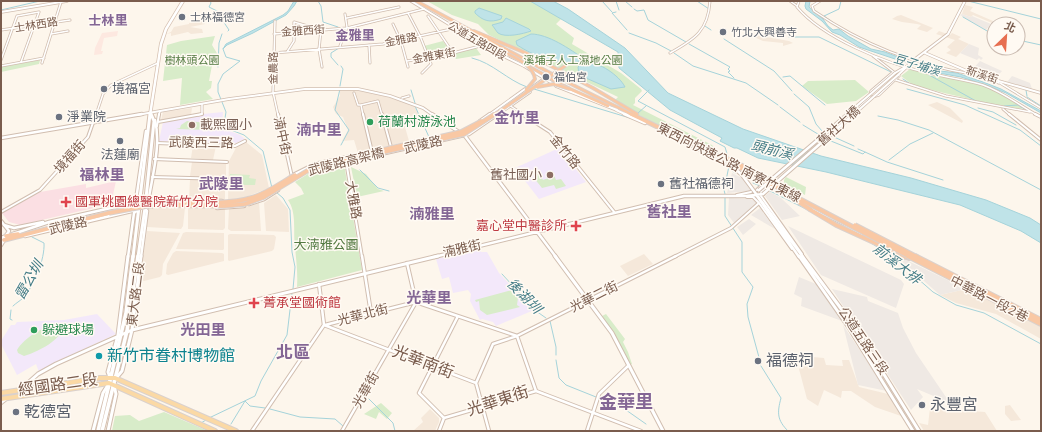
<svg xmlns="http://www.w3.org/2000/svg" width="1042" height="432" viewBox="0 0 1042 432" font-family="'Nunito Sans','Noto Sans TC',sans-serif">
<style>
.residential{fill:#f5e8da}
.commercial{fill:#fde8e0}
.industrial{fill:#efe9e4}
.education{fill:#f3e8fa}
.medical{fill:#fbdfe3}
.green{fill:#d8ecc9}
.water{fill:#bfe3e8;stroke:#a5d3da}
.lines{fill:none;stroke-linecap:round;stroke-linejoin:round}
.stream{stroke:#a5d3da;stroke-width:1}
.minor-far2-casing{stroke:#d1beb0;stroke-width:3}
.minor-far1-casing{stroke:#d1beb0;stroke-width:4}
.minor-casing{stroke:#d1beb0;stroke-width:4.5}
.tertiary-far2-casing{stroke:#d1beb0;stroke-width:3.5}
.tertiary-far1-casing{stroke:#d1beb0;stroke-width:4.5}
.tertiary-casing{stroke:#d1beb0;stroke-width:5}
.secondary-far2-casing{stroke:#d6c0b0;stroke-width:4}
.secondary-far1-casing{stroke:#d6c0b0;stroke-width:5}
.secondary-casing{stroke:#d6c0b0;stroke-width:5.5}
.primary-casing{stroke:#dad1cd;stroke-width:6}
.trunk-far2-casing{stroke:#dad1cd;stroke-width:4}
.trunk-far1-casing{stroke:#dad1cd;stroke-width:5.5}
.trunk-casing{stroke:#dad1cd;stroke-width:6}
.minor-far2{stroke:#fff;stroke-width:1.5}
.minor-far1{stroke:#fff;stroke-width:2}
.minor{stroke:#fff;stroke-width:2.5}
.tertiary-far2{stroke:#fff;stroke-width:2}
.tertiary-far1{stroke:#fff;stroke-width:2.5}
.tertiary{stroke:#fff;stroke-width:3}
.secondary-far2{stroke:#fff;stroke-width:2.5}
.secondary-far1{stroke:#fff;stroke-width:3}
.secondary{stroke:#fff;stroke-width:3.5}
.primary{stroke:#fbd9a5;stroke-width:4}
.trunk-far2{stroke:#f9c8a4;stroke-width:2.5}
.trunk-far1{stroke:#f9c8a4;stroke-width:3.5}
.trunk{stroke:#f9c8a4;stroke-width:4}
.tertiary-bridge-far1-casing{stroke:#d1beb0;stroke-width:3.5;stroke-linecap:butt}
.tertiary-bridge-casing{stroke:#d1beb0;stroke-width:4.5;stroke-linecap:butt}
.trunk-bridge-far2-casing{stroke:#dad1cd;stroke-width:4;stroke-linecap:butt}
.trunk-bridge-far1-casing{stroke:#dad1cd;stroke-width:5.5;stroke-linecap:butt}
.trunk-bridge-casing{stroke:#dad1cd;stroke-width:6;stroke-linecap:butt}
.tertiary-bridge-far1{stroke:#fff;stroke-width:2}
.tertiary-bridge{stroke:#fff;stroke-width:2.5}
.trunk-bridge-far2{stroke:#f9c8a4;stroke-width:2.5}
.trunk-bridge-far1{stroke:#f9c8a4;stroke-width:3.5}
.trunk-bridge{stroke:#f9c8a4;stroke-width:4}
.worship-dot{fill:#6b7280;stroke:#fffaf3;stroke-width:1.5}
.leisure-dot{fill:#2e9e5b;stroke:#fffaf3;stroke-width:1.5}
.education-dot{fill:#8d6e63;stroke:#fffaf3;stroke-width:1.5}
.health-dot{fill:#e0444e;stroke:#fffaf3;stroke-width:1.5}
.culture-dot{fill:#0f9aa8;stroke:#fffaf3;stroke-width:1.5}
.labels{text-anchor:middle;dominant-baseline:central;stroke-width:3;stroke-linejoin:round;paint-order:stroke}
.far-worship-label{font-size:11px;fill:#5b616d;stroke:#fffaf3;text-anchor:start}
.far-street-label{font-size:11px;fill:#7a5c4d;stroke:#fffaf3}
.far-park-label{font-size:11px;fill:#537a41;stroke:#fffaf3}
.far-water-label{font-size:12px;font-style:italic;fill:#437c86;stroke:#fffaf3}
.far-quarter-label{font-size:13px;font-weight:bold;fill:#846695;stroke:#fffaf3}
.worship-label{font-size:13px;fill:#5b616d;stroke:#fffaf3;text-anchor:start}
.leisure-label{font-size:13px;fill:#27864d;stroke:#fffaf3;text-anchor:start}
.education-label{font-size:13px;fill:#785e54;stroke:#fffaf3;text-anchor:start}
.street-label{font-size:13px;fill:#7a5c4d;stroke:#fffaf3}
.health-label{font-size:13px;fill:#be3a42;stroke:#fffaf3;text-anchor:start}
.park-label{font-size:13px;fill:#537a41;stroke:#fffaf3}
.water-label{font-size:14px;font-style:italic;fill:#437c86;stroke:#fffaf3}
.quarter-label{font-size:15px;font-weight:bold;fill:#846695;stroke:#fffaf3}
.near-culture-label{font-size:16px;fill:#0d838f;stroke:#fffaf3;text-anchor:start}
.near-worship-label{font-size:16px;fill:#5b616d;stroke:#fffaf3;text-anchor:start}
.near-street-label{font-size:16px;fill:#7a5c4d;stroke:#fffaf3}
.district-label{font-size:17px;font-weight:bold;fill:#846695;stroke:#fffaf3}
.near-quarter-label{font-size:18px;font-weight:bold;fill:#846695;stroke:#fffaf3}
</style>
<rect width="100%" height="100%" fill="#fdf6ec"/>
<path class="residential" d="M965 5 973 7 970 11 993 21 992 23 973 15 971 17 962 14Z
M901 15 933 28 927 32 917 29 921 25 917 24 902 22 892 19 897 16Z
M204 20 205 24 190 27 202 29 203 33H201L191 34 188 32 171 36V33L166 34 171 32 174 27 189 24V23Z
M939 31 950 35 952 33 961 37 958 39 969 44 956 57 946 53 951 50 947 47 955 40 936 34Z
M755 35 789 41 793 43 783 46V43L763 41 754 37Z
M339 89 355 90 378 94 415 106 423 124 405 127 409 141 358 153 354 140 342 141 348 130 343 117 336 114 333 107 340 96Z
M937 102 950 108 963 121 962 123 928 105Z
M192 108 191 115 161 120 163 112Z
M246 142 262 155 269 188 240 199 228 200 229 161 237 146Z
M193 145 216 146 213 160 191 158Z
M194 161 224 162 226 163V176L224 178 192 177 190 176 192 162Z
M192 179 225 181V200L189 199 190 180Z
M276 195 288 209 289 232 266 231 264 203Z
M259 202 261 231H231L228 229 229 208Z
M151 206 185 208 183 226 181 229 147 227 149 207Z
M188 207 225 209V228L223 230 188 229Z
M147 231 180 233 163 264 162 275 160 277 144 281 140 279Z
M186 232 224 233V249L223 250 176 249 183 233Z
M230 234 274 235 276 237 274 249 272 251 229 261 228 260V235Z
M176 251 222 253 224 254V261L168 275 166 274 167 264 173 253Z
M644 254 653 264 628 276 620 266Z
M966 289 1041 326V339L996 314 956 303 940 295Z
M813 357 824 358 826 365 843 366 842 360H849L859 387 888 394 901 416 875 407 851 391H842L841 398 824 390 818 406 807 399 799 369Z
M1010 405 1021 420 1011 421 1005 414V406Z
M930 408 985 412 997 431H924L919 423 928 425Z
M430 409 439 418V422L435 431H413L423 422 421 418Z"/>
<path class="commercial" d="M118 31 117 36 104 38 101 51H103L102 54 94 55 95 48 102 33Z"/>
<path class="industrial" d="M962 14 971 17 972 16 991 24 986 30 960 15Z
M969 44 979 48 978 55 983 58 981 60 979 58 977 60 960 53Z
M980 61 993 67 1002 71 995 79 971 71Z
M1012 76 1030 83 1032 89 1007 82Z
M732 173 742 178 751 189 750 191 727 193Z
M770 192 781 198 800 216 782 220 765 196Z
M729 198 751 199 757 203 734 223 728 215Z
M760 208 775 229 751 215Z
M749 219 756 224 743 235 737 227Z
M788 226 901 280 904 284 896 308 821 275Z
M892 253 966 289 940 295Z
M799 277 816 284 842 321 801 306 802 298 794 294Z
M832 289 867 297 868 301 898 313 903 328 916 353 950 403 917 389 923 397 911 410Z
M843 325 887 391 858 385Z"/>
<path class="education" d="M223 112 222 128 240 135 245 139 234 144 159 141 163 122 203 114Z
M559 148 586 182 539 199 515 168Z
M480 248 481 252H487L499 273 534 310 496 326 493 322 482 319 480 320 470 301 471 294 468 290 453 293 449 277 442 279 436 259Z
M97 314 116 334 56 362 39 372 36 364 17 375 1 344V341L11 325H15L17 322 64 320Z"/>
<path class="medical" d="M116 181 111 204 20 225 9 222 2 213 40 192 86 184V188Z"/>
<path class="green" d="M427 1H530L562 18 556 24 574 38 572 44 621 73 641 89 642 91 635 98V103L633 105 712 145 722 157 613 102 618 97 489 35 478 24 452 15Z
M215 36 212 45 218 55V58L213 60 209 81H212L211 88 206 92 213 99 180 105 182 78 163 81 167 45 181 41Z
M443 41 452 53 429 57 424 46Z
M476 48 481 55 456 59 453 54Z
M40 60 39 64 1 72V67Z
M910 69 988 87 1021 106 1022 109 987 103 944 93 913 85 901 76Z
M855 80 869 92 856 101 827 104 802 86 808 81Z
M187 121 209 123 210 126 207 129 209 130 176 129 180 128 181 125Z
M344 164 362 270 297 287C298 272 296 260 295 246 293 231 297 213 288 200L304 194 301 188 295 182 311 172Z
M351 167 366 174 378 189 384 191 357 197Z
M538 172 543 180 551 177 549 174 553 173 556 180 561 179 566 186 556 189 554 185 542 188 534 178 535 177 534 174Z
M230 174 250 175 249 178 256 179 255 185H230Z
M786 177 806 187 805 195 784 184V180Z
M512 290V292L518 298 517 305 520 307 487 315 480 310 479 301 476 302 475 300Z
M606 314 625 339 623 342 628 352 632 364 630 365 613 332 602 316Z
M56 323 61 324 63 327C61 340 39 351 27 355L24 356 18 353 17 350C24 338 43 327 56 323Z
M381 403 392 413 387 419 379 412 376 419 364 414Z
M164 412 208 431H112L115 416 130 415 139 421Z"/>
<path class="water" d="M294 1H297L294 6 286 15 253 33 227 45 223 49 226 44 283 15 288 11Z
M530 1H553L568 9 625 48 668 93 743 129 821 156 911 178 986 200 1030 218 1041 225V243L1021 231 960 205 826 172 758 158 737 148H734L720 141 722 138 670 110 619 68 618 52Z
M806 1H810L809 7 823 19 828 26 833 30 839 29 848 36 871 49 885 52 932 70 957 73 983 82 1001 89 1041 111V113L1006 93 986 85 961 77 933 72 929 73 922 68 859 47 840 35 832 32 822 21 806 9 805 6Z
M479 8 502 16 501 19C490 23 483 21 475 13V11Z
M506 18 529 29 531 31C523 34 505 38 498 33 496 31 494 27 492 25L503 22Z
M531 34C548 34 570 49 584 59 565 70 534 56 517 45L516 41Z
M586 62C599 62 619 75 625 87L611 89 579 75 578 67 581 64Z"/>
<g class="lines">
<path class="stream" d="M210 1 211 3 209 7 223 14V21L229 30 228 31
M318 1 321 6 323 22 338 27
M602 1 612 12
M616 1 619 10
M625 1 632 7
M697 1 709 9
M968 1 1041 19
M634 9 637 11 644 10 648 20 686 42
M1 10 40 1
M616 12 612 13 627 30
M963 17 994 35
M835 24 824 16 839 9 841 1
M705 26 711 30
M629 33 656 43 671 51
M789 37H819L891 72
M724 39 774 71 792 91
M1018 40 1041 45
M689 44 730 67 728 69 730 71 728 72 734 78
M223 49 226 57 240 61 223 74 218 84V92L226 112 224 124 231 130 244 135 263 151 272 188
M674 53 693 66 746 83 778 105
M472 58C493 63 507 80 527 87
M338 65 331 57V53L339 48
M218 67 219 43 222 34
M929 75 976 101
M783 77 790 76 825 105
M903 79 909 83
M340 86 343 69 341 66
M340 89 335 110 349 130 341 145
M534 89 630 118
M907 89 965 105 1020 130 1041 146
M411 90 415 103
M649 90 638 101 725 147 728 157
M1026 90 1027 96
M794 94 809 107 816 124 822 131
M1027 97 1041 106
M415 106 429 137
M1004 106 1018 105 1024 109
M780 107 800 122
M978 108 993 112 1016 125
M638 113 646 106
M878 116 898 120 929 130 1041 190
M803 125 826 139 863 154 865 152 887 162 943 180
M834 137 854 146
M858 149 865 152
M889 160 910 144 933 133
M730 169 735 173
M360 170 378 188 389 191
M753 183 760 186
M768 190 810 211
M276 192 283 198 290 210 292 252 295 267 293 289
M725 194 724 190 729 166
M725 197V216L742 242V272L753 287 747 304 748 317 760 361
M871 243 893 257 933 292 956 305 984 313 1041 344
M502 274 536 311 546 318
M13 306C16 303 20 301 23 298 34 286 45 259 44 243L32 237
M11 310 10 319 12 320
M550 321 556 347V355
M556 360 559 378 566 385 596 397
M761 366 781 398C777 413 777 420 788 431
M369 399 393 423 395 431
M616 406 626 410 646 424
M270 409 300 417 335 419 343 426
M209 418 255 396 261 381 287 335 292 293
M201 423 206 420
M231 424 245 401 250 406 265 408"/>
<g class="minor-far2-casing">
<path id="minor-far2" d="M790 1 797 6
M799 1 797 7C823 38 885 63 924 72 943 77 964 79 983 85 1003 92 1019 105 1037 115
M820 1 812 6 814 11C862 44 914 65 972 74
M408 13 420 36 431 64 422 73
M428 16 453 53
M347 18 399 7
M275 21 273 92 278 115
M393 24 401 41 408 67
M1 30 70 20
M51 34 68 31
M274 34 347 28 424 9
M369 45 370 63
M340 46 347 27 345 14
M287 52 294 41V22L321 30 319 49 322 67
M273 53 383 44 456 28
M670 53C695 39 708 31 710 1
M1 60 17 16 39 12
M407 61 453 53 484 45
M21 62 39 12
M42 63 61 2
M1 66 44 58
M989 79 999 83
M896 80 946 96 1030 112
M1000 83 1041 108
M354 93 358 105H361L363 115
M402 98 409 96
M869 98 871 91 892 73H895L873 56
M361 105 378 101 382 115
M509 105 524 115
M1003 109 1010 115
M96 115 103 94 111 85 158 63
M159 115 160 111
M198 115 202 114V104
M849 115 869 98 879 95 899 76 898 75"/>
</g>
<g class="minor-far1-casing">
<path id="minor-far1" d="M278 114 292 177
M363 114 372 152
M382 114 391 147
M522 114 550 132 615 213
M1009 114 1041 140
M1035 114 1041 117
M158 122 202 114
M157 126 159 114
M827 134 851 114
M157 143 235 146 245 141
M154 159 227 162
M346 161 362 257
M152 177 227 179
M757 190 764 183 785 194
M761 192 769 186
M737 195 751 192
M761 196 802 254
M747 197H753L759 203 792 249
M805 204 863 234
M1 212 40 190 88 137 96 114
M674 257 731 228 759 203"/>
</g>
<g class="minor-casing">
<path id="minor" d="M362 256 371 313
M324 325 476 383 489 431
M325 325 416 302 517 336
M517 336 536 391
M476 383 493 344 517 336 676 256
M536 391 641 431
M1 403 6 399
M444 418 419 393 458 316
M444 418 536 391
M252 431 324 325 319 284
M342 431 416 302 407 263
M439 431 444 418
M587 431 599 394 628 366"/>
</g>
<g class="tertiary-far2-casing">
<path id="tertiary-far2" d="M411 1 493 51 524 66 557 86
M1 12 67 1
M925 53 974 74 1041 93
M895 73 905 67
M898 75 914 60 948 34 965 1
M556 86 617 110
M616 110 627 115
M137 115 229 99 305 89H358L390 96 423 108 433 115
M489 115 525 89H530L544 79
M497 115 530 92V89"/>
</g>
<g class="tertiary-far1-casing">
<path id="tertiary-far1" d="M432 114 465 136 556 257
M624 114 645 123
M480 121 490 114
M671 135 732 166 742 175 803 257
M1 138 142 114
M341 163 469 134 498 114
M293 175 315 164 352 156
M757 196 799 257
M146 200 149 197C153 173 161 144 155 120
M140 201 136 200 146 131
M249 204 264 199 278 190
M143 208 154 206
M217 208 244 206
M1 221 9 231 6 236
M4 225 14 228 43 222
M13 234 49 222 146 200 222 201
M25 236 136 210
M1 238 7 236
M1 245 4 240
M128 257 134 213 139 209
M141 257 147 211 145 209
M434 257 684 196H746L763 194"/>
</g>
<g class="tertiary-casing">
<path id="tertiary" d="M555 256 612 333 663 431
M799 256 848 326 913 431
M802 256 854 326 919 431
M110 377 108 372 118 335 128 256
M116 378 122 371 132 330 141 256
M20 390 38 374 56 364 132 330 438 256
M93 431 103 393 108 385
M108 431 116 394 114 385"/>
</g>
<g class="secondary-far2-casing">
<path id="secondary-far2" d="M150 115 161 44 166 29 183 1"/>
</g>
<g class="secondary-far1-casing">
<path id="secondary-far1" d="M133 257 150 114
M138 257 145 208 154 121 151 114"/>
</g>
<g class="secondary-casing">
<path id="secondary" d="M98 431 126 313 133 256
M102 431 127 331 138 256"/>
</g>
<g class="primary-casing">
<path id="primary" d="M1 393 100 378H115L236 431
M1 399 109 383 215 431"/>
</g>
<g class="trunk-far2-casing">
<path id="trunk-far2" d="M416 1 567 82 633 115
M474 31 528 54 593 88 637 114
M486 42 498 49
M528 66 570 89 608 106
M559 70 565 66"/>
</g>
<g class="trunk-far1-casing">
<path id="trunk-far1" d="M631 114 662 129
M811 210 836 225 906 257
M6 236 18 234
M4 240 109 213"/>
</g>
<g class="trunk-casing">
<path id="trunk" d="M904 256 909 258"/>
</g>
<use href="#minor-far2" class="minor-far2"/>
<use href="#minor-far1" class="minor-far1"/>
<use href="#minor" class="minor"/>
<use href="#tertiary-far2" class="tertiary-far2"/>
<use href="#tertiary-far1" class="tertiary-far1"/>
<use href="#tertiary" class="tertiary"/>
<use href="#secondary-far2" class="secondary-far2"/>
<use href="#secondary-far1" class="secondary-far1"/>
<use href="#secondary" class="secondary"/>
<use href="#primary" class="primary"/>
<use href="#trunk-far2" class="trunk-far2"/>
<use href="#trunk-far1" class="trunk-far1"/>
<use href="#trunk" class="trunk"/>
<g class="tertiary-bridge-far1-casing">
<path id="tertiary-bridge-far1" d="M846 115 895 73
M853 115 898 75"/>
</g>
<g class="tertiary-bridge-casing">
<path id="tertiary-bridge" d="M759 190 848 114
M763 194 854 114"/>
</g>
<g class="trunk-bridge-far2-casing">
<path id="trunk-bridge-far2" d="M498 49C510 56 533 63 535 79L526 90
M537 87 554 84 570 89
M494 115 559 70"/>
</g>
<g class="trunk-bridge-far1-casing">
<path id="trunk-bridge-far1" d="M662 129 718 156 910 257
M352 157 461 132 482 121
M729 159 793 192
M785 193 811 210
M150 203C184 200 219 207 251 198 267 194 281 183 295 175
M109 213 152 205 224 206 245 204 264 197 312 168 464 134 495 114
M855 225 917 257"/>
</g>
<g class="trunk-bridge-casing">
<path id="trunk-bridge" d="M908 256 1041 324
M915 256 1041 320"/>
</g>
<use href="#tertiary-bridge-far1" class="tertiary-bridge-far1"/>
<use href="#tertiary-bridge" class="tertiary-bridge"/>
<use href="#trunk-bridge-far2" class="trunk-bridge-far2"/>
<use href="#trunk-bridge-far1" class="trunk-bridge-far1"/>
<use href="#trunk-bridge" class="trunk-bridge"/>
</g>
<g class="worship-dot">
<circle cx="182" cy="17" r="4"/>
<circle cx="723" cy="32" r="4"/>
<circle cx="546" cy="77" r="4"/>
<circle cx="104" cy="89" r="4"/>
<circle cx="59" cy="117" r="4"/>
<circle cx="120" cy="141" r="4"/>
<circle cx="661" cy="184" r="4"/>
<circle cx="758" cy="361" r="4"/>
<circle cx="922" cy="405" r="4"/>
<circle cx="16" cy="412" r="4"/>
</g>
<g class="leisure-dot">
<circle cx="370" cy="122" r="4"/>
<circle cx="34" cy="330" r="4"/>
</g>
<g class="education-dot">
<circle cx="192" cy="125" r="4"/>
<circle cx="550" cy="175" r="4"/>
</g>
<g class="health-dot">
<path d="M64 196h4v4h4v4h-4v4h-4v-4h-4v-4h4z"/>
<path d="M574 220h4v4h4v4h-4v4h-4v-4h-4v-4h4z"/>
<path d="M252 297h4v4h4v4h-4v4h-4v-4h-4v-4h4z"/>
</g>
<circle class="culture-dot" cx="99" cy="356" r="4"/>
<g class="labels">
<g class="far-worship-label">
<text x="190" y="17">士林福德宮</text>
<text x="731" y="32">竹北大興善寺</text>
<text x="554" y="77">福伯宮</text>
</g>
<g class="far-street-label">
<text transform="translate(36 25) rotate(-9)">士林西路</text>
<text transform="translate(303 31) rotate(-4)">金雅西街</text>
<text transform="translate(401 40) rotate(-11)">金雅路</text>
<text transform="translate(477 41) rotate(30)">公道五路四段</text>
<text transform="translate(434 56) rotate(-10)">金雅東街</text>
<text transform="translate(273 68) rotate(-90)">金農路</text>
<text transform="translate(982 75) rotate(18)">新溪街</text>
</g>
<g class="far-park-label">
<text x="192" y="60">樹林頭公園</text>
<text x="573" y="60">溪埔子人工濕地公園</text>
</g>
<g class="far-water-label">
<text transform="translate(917 65) rotate(17)">豆子埔溪</text>
</g>
<g class="far-quarter-label">
<text x="108" y="21">士林里</text>
<text x="355" y="36">金雅里</text>
</g>
<g class="worship-label">
<text x="112" y="89">境福宮</text>
<text x="67" y="117">淨業院</text>
<text x="120" y="155" text-anchor="middle">法蓮廟</text>
<text x="669" y="184">舊社福德祠</text>
</g>
<g class="leisure-label">
<text x="378" y="122">荷蘭村游泳池</text>
<text x="42" y="330">躲避球場</text>
</g>
<g class="education-label">
<text x="200" y="125">載熙國小</text>
<text x="542" y="175" text-anchor="end">舊社國小</text>
</g>
<g class="street-label">
<text transform="translate(839 126) rotate(-42)">舊社大橋</text>
<text transform="translate(282 136) rotate(78)">湳中街</text>
<text transform="translate(201 143) rotate(1)">武陵西三路</text>
<text transform="translate(423 145) rotate(-13)">武陵路</text>
<text transform="translate(565 152) rotate(51)">金竹路</text>
<text transform="translate(70 157) rotate(-48)">境福街</text>
<text transform="translate(346 162) rotate(-14)">武陵路高架橋</text>
<text transform="translate(729 163) rotate(27)">東西向快速公路 南寮竹東線</text>
<text transform="translate(353 200) rotate(80)">大雅路</text>
<text transform="translate(68 226) rotate(-13)">武陵路</text>
<text transform="translate(462 249) rotate(-13)">湳雅街</text>
<text transform="translate(136 294) rotate(-83)">東大路二段</text>
<text transform="translate(594 297) rotate(-27)">光華二街</text>
<text transform="translate(989 299) rotate(27)">中華路一段2巷</text>
<text transform="translate(363 315) rotate(-14)">光華北街</text>
<text transform="translate(863 341) rotate(56)">公道五路三段</text>
<text transform="translate(366 390) rotate(-60)">光華街</text>
</g>
<g class="health-label">
<text x="75" y="202">國軍桃園總醫院新竹分院</text>
<text x="567" y="226" text-anchor="end">嘉心堂中醫診所</text>
<text x="263" y="303">菁承堂國術館</text>
</g>
<g class="park-label">
<text x="326" y="245">大湳雅公園</text>
</g>
<g class="water-label">
<text transform="translate(772 150) rotate(14)">頭前溪</text>
<text transform="translate(897 264) rotate(38)">前溪大排</text>
<text transform="translate(29 280) rotate(-60)">雷公圳</text>
<text transform="translate(524 296) rotate(46)">後湖圳</text>
</g>
<g class="quarter-label">
<text x="517" y="118">金竹里</text>
<text x="319" y="130">湳中里</text>
<text x="102" y="175">福林里</text>
<text x="221" y="184">武陵里</text>
<text x="669" y="212">舊社里</text>
<text x="432" y="214">湳雅里</text>
<text x="429" y="298">光華里</text>
<text x="203" y="330">光田里</text>
</g>
<g class="near-culture-label">
<text x="107" y="356">新竹市眷村博物館</text>
</g>
<g class="near-worship-label">
<text x="766" y="361">福德祠</text>
<text x="930" y="405">永豐宮</text>
<text x="24" y="412">乾德宮</text>
</g>
<g class="near-street-label">
<text transform="translate(423 362) rotate(21)">光華南街</text>
<text transform="translate(58 385) rotate(-8)">經國路二段</text>
<text transform="translate(498 401) rotate(-18)">光華東街</text>
</g>
<g class="district-label">
<text x="293" y="352">北區</text>
</g>
<g class="near-quarter-label">
<text x="626" y="402">金華里</text>
</g>
</g>
<rect width="1042" height="432" fill="none" stroke="#7a5c4d" stroke-width="4"/>
<g transform="translate(1006 36) rotate(25)"><circle r="19" fill="#fffaf3" stroke="#cabbb1"/>
<path d="M0-3L7 15L0 10L-7 15Z" fill="#e76f51"/>
<text y="-6" font-size="11" font-weight="bold" text-anchor="middle" fill="#7a5c4d">北</text>
</g>
</svg>
